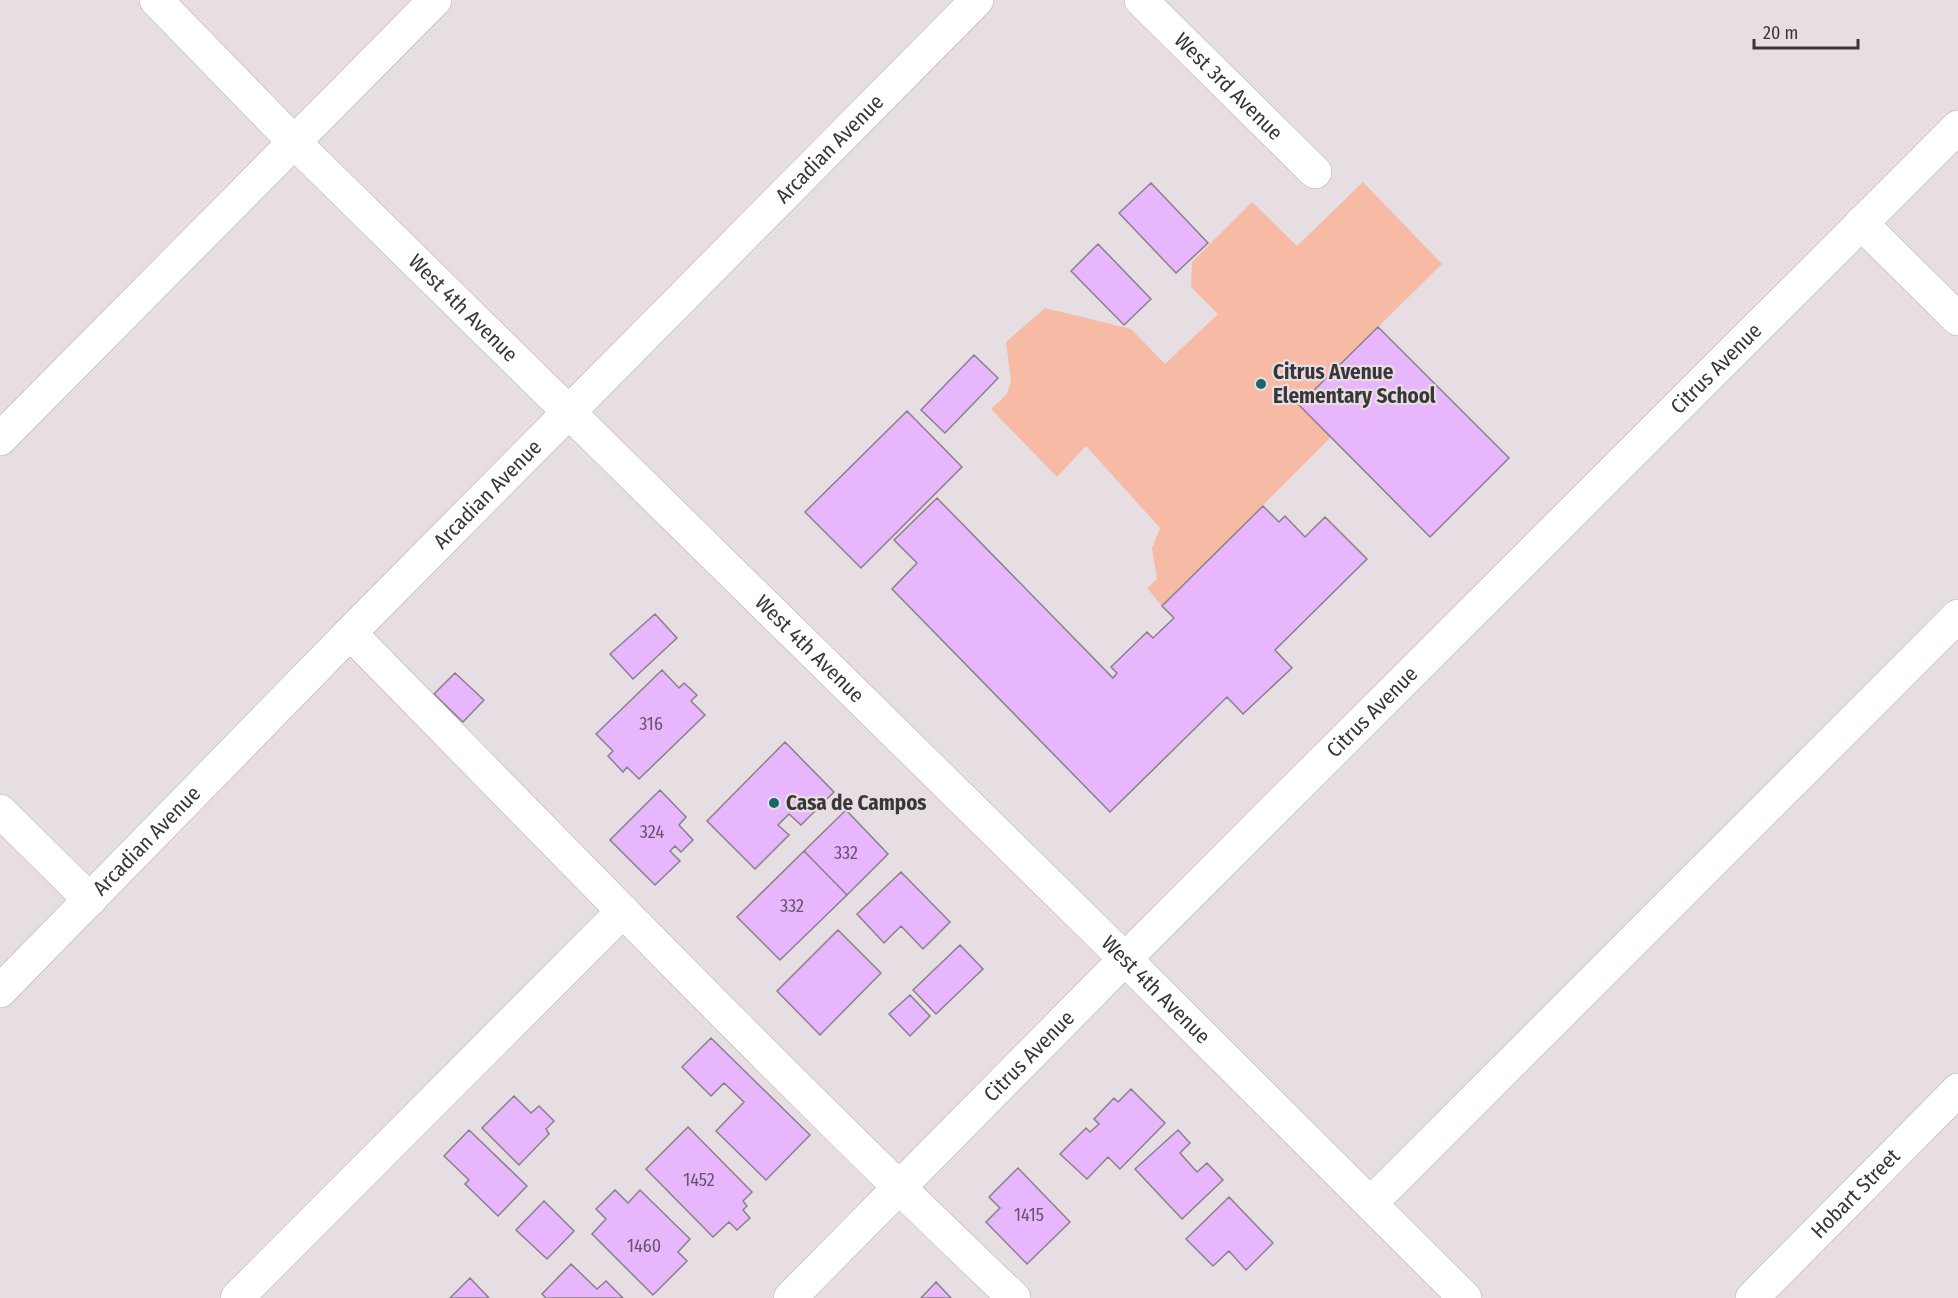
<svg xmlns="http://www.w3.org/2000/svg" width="1958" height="1298" viewBox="0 0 1958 1298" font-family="'Fira Sans Condensed',sans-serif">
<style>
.green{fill:#f6baa5}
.building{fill:#e7b6fd;stroke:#878289;stroke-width:1.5}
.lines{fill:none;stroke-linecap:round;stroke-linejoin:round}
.minor-casing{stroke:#b4abb0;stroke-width:34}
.minor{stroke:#fff;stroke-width:33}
.poi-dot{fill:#18666b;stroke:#e7dee3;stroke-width:2}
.labels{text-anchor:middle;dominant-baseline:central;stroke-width:4.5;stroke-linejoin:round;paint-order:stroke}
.number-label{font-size:18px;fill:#655669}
.street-label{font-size:21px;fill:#3a3638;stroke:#e7dee3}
.poi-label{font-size:21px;font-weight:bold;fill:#3a3638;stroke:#e7dee3;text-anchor:start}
</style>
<rect width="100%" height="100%" fill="#e7dee3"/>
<path class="green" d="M1363 182 1442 264 1299 405 1331 437 1162 606 1147 588 1157 579 1152 548 1160 528 1086 446 1057 477 991 409 1007 394 1011 381 1006 342 1045 308 1131 329 1165 364 1218 314 1191 287 1192 262 1252 202 1297 246Z"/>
<path class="building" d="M1151 183 1208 243 1176 273 1119 213Z
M1098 244 1151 299 1124 325 1071 271Z
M1378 327 1509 458 1430 537 1299 405Z
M974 355 998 378 945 433 921 410Z
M907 411 962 467 861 568 805 512Z
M937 498 1113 678 1117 673 1111 667 1147 632 1153 638 1174 618 1162 606 1263 506 1279 522 1285 516 1305 537 1325 517 1367 559 1275 650 1292 668 1243 714 1227 697 1110 812 892 589 917 563 894 540Z
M655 614 677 638 633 679 610 654Z
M662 670 679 688 684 683 697 695 691 701 705 715 639 779 627 767 623 772 608 756 613 751 596 734Z
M455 673 484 700 463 722 434 694Z
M785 742 834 792 801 825 789 814 778 825 789 835 755 869 707 821Z
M660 790 686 817 679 825 693 840 681 852 675 846 670 851 680 861 655 885 610 840Z
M846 810 888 854 847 895 804 851Z
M804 851 847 895 780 960 737 917Z
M901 872 950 922 923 949 901 926 884 943 857 914Z
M838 930 881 973 820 1035 777 991Z
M960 945 983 969 936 1014 913 990Z
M910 995 930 1016 910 1036 889 1014Z
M711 1038 810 1135 766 1180 716 1131 744 1102 724 1083 711 1096 682 1067Z
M1131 1089 1165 1123 1120 1169 1108 1157 1087 1179 1060 1154 1086 1128 1090 1132 1099 1124 1094 1119 1114 1098 1118 1102Z
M514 1096 531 1113 539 1106 554 1121 546 1129 549 1134 519 1165 482 1128Z
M688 1127 752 1192 743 1201 747 1206 743 1210 750 1218 737 1230 729 1222 713 1237 646 1169Z
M469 1130 527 1186 498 1216 465 1184 469 1180 444 1156Z
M1178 1130 1190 1143 1180 1153 1197 1172 1207 1163 1223 1180 1182 1219 1135 1169Z
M1018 1168 1070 1222 1027 1264 986 1222 1000 1208 989 1197Z
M615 1190 628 1203 640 1190 690 1239 678 1252 687 1261 653 1295 592 1234 606 1219 596 1209Z
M1229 1197 1273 1243 1246 1270 1229 1251 1213 1266 1186 1239Z
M544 1201 574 1231 547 1259 516 1230Z
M571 1264 597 1289 606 1281 623 1298H546L542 1294Z
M470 1278 489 1298H450Z
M936 1282 951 1298H921Z"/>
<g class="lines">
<g class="minor-casing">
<g id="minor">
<path id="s1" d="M156 0 294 142 1125 959 1465 1298"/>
<path id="s2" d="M1141 0 1315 172"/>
<path d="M1861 223 1958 319"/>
<path d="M0 439 435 0"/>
<path d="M350 633C569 856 787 1082 1014 1298"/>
<path d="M0 811 90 900"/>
<path id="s3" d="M0 991 350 633 977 0"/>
<path d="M1371 1203 1958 616"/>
<path d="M237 1298 623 911"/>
<path id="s4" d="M790 1298 1125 959 1958 127"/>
<path id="s5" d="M1752 1298 1958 1090"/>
</g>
</g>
<use href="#minor" class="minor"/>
</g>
<g class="poi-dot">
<circle cx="1261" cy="384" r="6"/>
<circle cx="774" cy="803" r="6"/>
</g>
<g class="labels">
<g class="number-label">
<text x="651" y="724">316</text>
<text x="652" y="832">324</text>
<text x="846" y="853">332</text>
<text x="792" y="906">332</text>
<text x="699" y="1180">1452</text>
<text x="1029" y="1215">1415</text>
<text x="644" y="1246">1460</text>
</g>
<g class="street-label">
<text stroke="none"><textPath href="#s2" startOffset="123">West 3rd Avenue</textPath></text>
<text stroke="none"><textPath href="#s3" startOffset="1182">Arcadian Avenue</textPath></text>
<text stroke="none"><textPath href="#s1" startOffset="435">West 4th Avenue</textPath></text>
<text stroke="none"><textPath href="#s4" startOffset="1312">Citrus Avenue</textPath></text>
<text stroke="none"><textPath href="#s3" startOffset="696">Arcadian Avenue</textPath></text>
<text stroke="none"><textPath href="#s1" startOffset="921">West 4th Avenue</textPath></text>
<text stroke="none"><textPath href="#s4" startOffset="826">Citrus Avenue</textPath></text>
<text stroke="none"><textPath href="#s3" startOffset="210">Arcadian Avenue</textPath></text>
<text stroke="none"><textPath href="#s1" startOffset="1407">West 4th Avenue</textPath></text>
<text stroke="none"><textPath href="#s4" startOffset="340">Citrus Avenue</textPath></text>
<text stroke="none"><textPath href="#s5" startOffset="147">Hobart Street</textPath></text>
</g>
<g class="poi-label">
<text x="1273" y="372">Citrus Avenue<tspan x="1273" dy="24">Elementary School</tspan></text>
<text x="786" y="803">Casa de Campos</text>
</g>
</g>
<path d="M1754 39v9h104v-9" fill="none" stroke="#3a3638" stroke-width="3"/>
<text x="1763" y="39" font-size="18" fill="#3a3638" stroke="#e7dee3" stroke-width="4.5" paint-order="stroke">20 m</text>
</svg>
